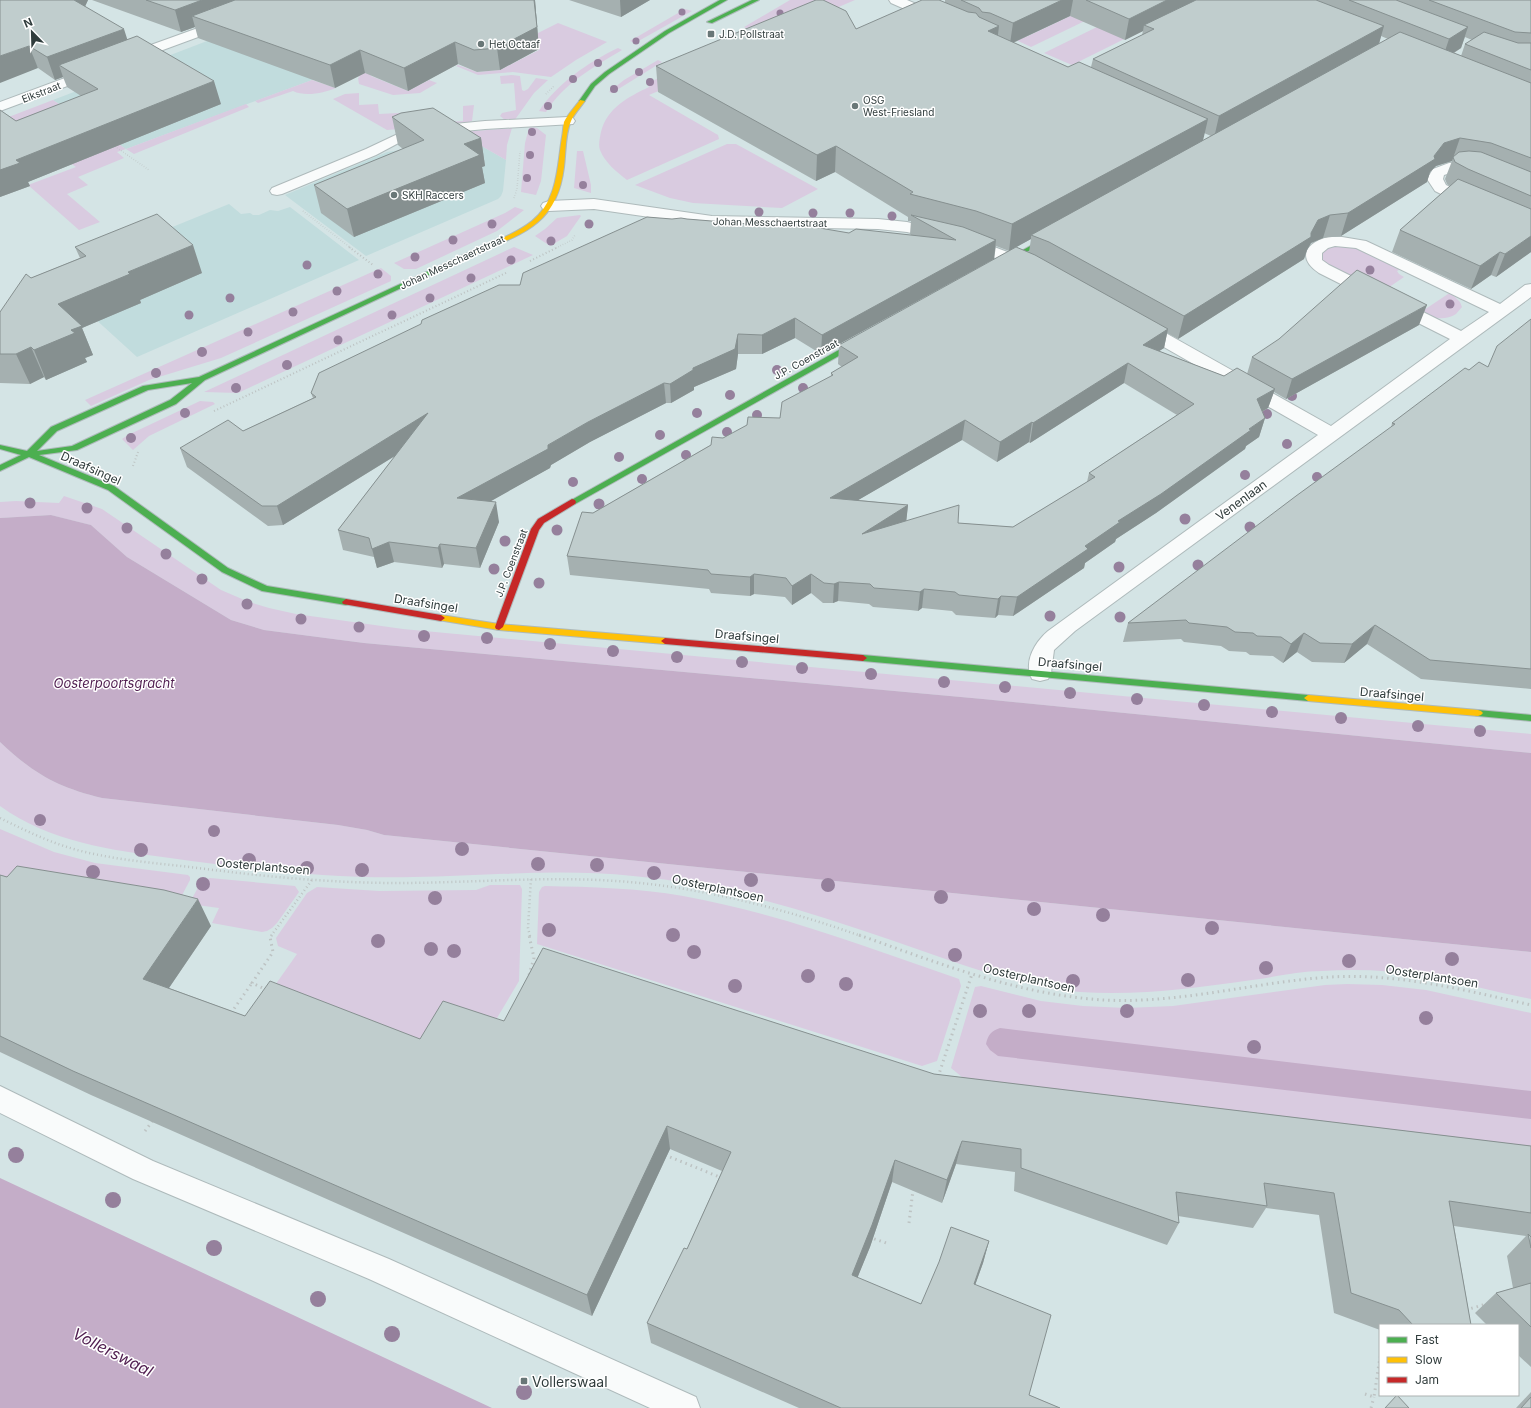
<svg xmlns="http://www.w3.org/2000/svg" width="1531" height="1408" viewBox="0 0 1531 1408" font-family="Inter,sans-serif">
<style>
.built{fill:#c1dcdd}
.green{fill:#d9cbe0}
.water{fill:#c4adc8}
.lines{fill:none;stroke-linecap:round;stroke-linejoin:round}
.lane-casing{stroke:#aebabb;stroke-width:2}
.street-casing{stroke:#aebabb;stroke-width:2}
.fast-casing{stroke:#aebabb;stroke-width:2}
.slow-casing{stroke:#aebabb;stroke-width:2}
.jam-casing{stroke:#aebabb;stroke-width:2}
.path-far3{stroke:#bdc3c3;stroke-width:1.5;stroke-dasharray:0.5 2;stroke-linecap:butt}
.path-far2{stroke:#bdc3c3;stroke-width:2;stroke-dasharray:1 2.5;stroke-linecap:butt}
.path-far1{stroke:#bdc3c3;stroke-width:2.5;stroke-dasharray:1 3;stroke-linecap:butt}
.path{stroke:#bdc3c3;stroke-width:3;stroke-dasharray:1.5 4;stroke-linecap:butt}
.lane{fill:#f9fbfb;fill-rule:evenodd}
.street{fill:#f9fbfb;fill-rule:evenodd}
.fast{fill:#4caf50;fill-rule:evenodd}
.slow{fill:#ffc107;fill-rule:evenodd}
.jam{fill:#c62828;fill-rule:evenodd}
.tree{fill:#95809c}
.wall{fill:#a5b0b0;fill-rule:evenodd}
.shaded-wall{fill:#869090}
.building{fill:#c0cdcd;stroke:#869090;fill-rule:evenodd}
.poi-dot{fill:#697777;stroke:#fff;stroke-width:1.5}
.labels{text-anchor:middle;dominant-baseline:central;stroke-width:3;stroke-linejoin:round;paint-order:stroke}
.far-poi-label{font-size:10px;fill:#303c3c;stroke:#fff;text-anchor:start}
.far-street-label{font-size:10px;fill:#303c3c;stroke:#fff}
.street-label{font-size:12px;fill:#303c3c;stroke:#fff}
.water-label{font-size:13px;font-style:italic;fill:#501e50;stroke:#fff}
.near-poi-label{font-size:14px;fill:#303c3c;stroke:#fff;text-anchor:start}
.near-water-label{font-size:16px;font-style:italic;fill:#501e50;stroke:#fff}
</style>
<rect width="100%" height="100%" fill="#d4e4e5"/>
<path class="built" d="M314 0 339 70 126 149 53 100Z
M478 144 506 160 503 191 501 196 498 199 366 256 285 195 387 152 408 149Z
M229 204 241 214 250 213 253 215H259L270 210 278 211 290 207 359 260 137 357 81 306 106 254Z"/>
<path class="green" d="M790 0H855L780 32 769 40 744 27Z
M1104 0 1122 3 1031 47 1003 34 1011 30 1026 37Z
M1152 0H1203L1072 65 1044 53Z
M685 9 692 11 635 43 630 41Z
M558 23 607 42 576 60 551 77 513 72 478 75 456 66 458 65 477 72 500 70 539 50V39L532 36Z
M735 32 763 47 649 95 718 135 719 139 627 180C617 172 605 163 600 150 598 145 600 137 601 132 607 108 628 97 649 87L648 84Z
M618 48 622 50C594 67 564 83 546 112L539 111C558 83 587 63 618 48Z
M658 60 662 62 612 93 609 92 624 80Z
M367 69 371 76 408 91 429 80 437 83 420 93 393 95 359 84 358 78 360 77 355 75Z
M512 75 520 76 522 90 524 91 528 89 536 78 548 80 534 93 514 121 505 120 500 116 502 113 516 110 514 83 501 84 500 76Z
M312 80 336 88C324 93 305 97 293 91L258 103 255 101Z
M359 93V105L378 104 379 114 418 112 419 124 463 121V106L474 105 472 121 462 124 387 130 333 99 345 94Z
M53 100 126 149 246 104 249 107 134 154 126 149 117 152 124 158 78 177 88 185 67 194 100 222 79 230 28 185 76 167 6 118Z
M531 127 537 128 546 135 541 181 536 195 521 192 525 143 529 128Z
M512 128 507 145 506 160 478 144 436 134Z
M727 144H736L818 189 782 208 693 203 670 198 635 185Z
M577 151H583L591 185V193L574 188Z
M515 207 524 210 497 231 416 269H404L394 263 505 213Z
M580 215 581 216 567 236 550 246 535 236 545 229 557 218Z
M1335 244 1358 248 1401 269 1397 271 1399 274 1404 277 1382 292 1321 263 1322 249Z
M514 247 533 255 238 393 204 392Z
M381 268 391 276V281L221 358 149 380 91 406 85 400Z
M1448 294H1452L1460 302 1462 307 1456 314C1445 321 1432 319 1421 312Z
M200 401 213 402 215 404 149 436 133 450 122 439 128 435Z
M64 496 102 509 221 590 249 602 269 608 296 614 403 629 1531 734V753L983 699 364 643 264 630 231 620 127 557 91 525 51 515 0 518V502L16 501 59 503Z
M0 742C34 774 57 787 102 798L338 825 367 830 384 835 1531 952V999C1495 992 1460 982 1424 976 1390 970 1356 969 1322 971 1299 971 1275 977 1252 980 1195 988 1138 996 1080 992 1014 986 953 961 891 940 807 911 722 884 633 876 559 868 486 876 413 877 332 879 250 869 170 858 111 850 50 842 0 806Z
M0 829 54 852 95 863 188 875 190 877V880L179 901 0 877Z
M210 878 295 886 299 892 277 923 272 928 267 931 262 932 212 923 219 908 189 904 201 882Z
M490 885H520L522 889 519 981 497 1018 487 1038 439 1047 273 988 297 954 278 946 276 938 307 893 317 887 379 891 476 890Z
M545 886C591 887 638 888 683 896 778 913 869 948 959 979L961 986 937 1061 922 1066 537 944 539 892 542 887Z
M1347 984 1382 985 1426 990 1531 1013V1154L1000 1090 962 1077 951 1068 975 987 981 986 1041 1001 1083 1006 1126 1008 1173 1006 1325 985Z"/>
<path class="water" d="M51 515 91 525 127 557 231 620 264 630 364 643 983 699 1531 753V952L384 835 367 830 338 825 102 798C57 787 34 774 0 742V518Z
M1000 1028 1531 1091V1119L998 1056 990 1050 986 1044C988 1035 991 1031 1000 1028Z
M0 1178 492 1408H0Z"/>
<g class="lines">
<g class="lane-casing">
<path id="lane" d="M568 117 573 118 575 121 573 124 485 129 434 134 406 139 376 155 282 194 277 195 272 194 270 191 272 188 366 149 402 132 434 126 485 121Z"/>
</g>
<g class="street-casing">
<path id="street" d="M889 0H907L942 15 944 18 942 21H932L891 3Z
M223 19 228 20 230 23 228 26 133 61 128 62 123 61 121 58 123 55Z
M92 68 97 69 99 72 97 75 0 111V102Z
M1460 162 1491 169 1531 185V196C1503 189 1475 163 1444 175L1443 179 1446 185 1477 200 1479 203 1477 206 1471 208 1465 206 1435 191 1427 179 1433 169 1449 163Z
M594 199 712 216 878 219 907 222 973 239 1037 263 1039 266 1037 269 1031 271 1025 269 961 245 907 232 878 229 712 226 594 209 549 211 543 209 541 206 543 203 549 201Z
M1328 237H1342L1366 241 1500 304 1525 285 1531 284V297L1075 631 1054 650 1051 673 1048 679 1040 681 1032 679C1023 662 1035 642 1048 631L1318 435 1134 330 1131 326 1134 322 1140 321 1146 322 1331 426 1450 339 1319 273C1297 258 1305 243 1328 237ZM1335 246 1356 248 1489 312 1461 331 1329 265 1322 260V253L1328 248Z
M0 1086 153 1161 389 1259 696 1397 700 1408H650L369 1279 133 1179 0 1113Z"/>
</g>
<g class="fast-casing">
<path id="fast" d="M720 0H727L669 33 609 74 595 86 584 102H580L579 101 591 84 605 72 665 31Z
M752 0H759L712 23 707 22Z
M1055 232 1057 233V235L1000 267 998 268 995 266Z
M474 250 476 251V253L205 380 176 404 77 450 39 455 114 486 228 568 267 586 346 599 350 602 349 604 346 605 262 591 222 572 108 490 29 457 0 471V465L21 455 0 449V445L27 451 51 427 143 386 199 377ZM192 383 170 400 72 446 37 451 57 431 148 390Z
M862 337H865L869 339 575 504H569L568 502Z
M863 655 1308 695 1312 698 1308 701 863 661 859 658Z
M1478 710 1531 715V721L1478 716 1475 715 1473 713 1475 711Z"/>
</g>
<g class="slow-casing">
<path id="slow" d="M580 100 585 101C580 108 574 114 571 121 565 134 566 152 564 167 557 224 524 234 476 253H472V251C492 242 514 235 532 221 558 200 557 167 562 137 563 132 563 127 564 122 568 114 575 107 580 100Z
M441 615 499 624 665 638 669 641 665 644 499 630 438 620 437 618Z
M1308 695 1478 710 1481 711 1483 713 1481 715 1478 716 1308 701 1304 698Z"/>
</g>
<g class="jam-casing">
<path id="jam" d="M572 499 575 500 576 502 575 504 544 523 539 530 503 627 499 630 496 629 495 627 531 529 538 519Z
M346 599 441 615 445 618 441 621 343 604 342 602Z
M665 638 863 655 867 658 863 661 665 644 661 641Z"/>
</g>
<path class="path-far3" d="M546 94 554 86
M113 145 149 170
M514 198 517 189 520 151
M303 211 351 248
M556 248 572 240 575 235"/>
<path class="path-far2" d="M349 247 373 265
M530 261 558 247
M214 411 508 272
M133 466 138 452"/>
<path class="path-far1" d="M0 818C26 831 53 844 81 851 117 860 154 863 190 867 259 876 328 883 397 883 470 883 544 876 617 881 701 887 782 908 861 936
M271 936 312 880
M530 936 528 928 531 878"/>
<path class="path" d="M859 935C938 963 1019 995 1104 1000 1180 1004 1255 982 1330 977 1398 973 1465 990 1531 1005
M529 975 534 958 529 935
M267 990 252 983 273 952 270 937 272 935
M231 1013 252 983
M938 1077 972 974
M145 1131 154 1119
M665 1155 722 1178
M909 1223 913 1190
M869 1237 889 1244
M1466 1310 1486 1304
M1365 1394 1374 1397 1380 1357
M1371 1408 1374 1397"/>
<use href="#lane" class="lane"/>
<use href="#street" class="street"/>
<use href="#fast" class="fast"/>
<use href="#slow" class="slow"/>
<use href="#jam" class="jam"/>
</g>
<g class="tree">
<circle cx="682" cy="12" r="3.5"/>
<circle cx="780" cy="13" r="3.5"/>
<circle cx="636" cy="41" r="3.5"/>
<circle cx="598" cy="63" r="4"/>
<circle cx="639" cy="72" r="4"/>
<circle cx="573" cy="79" r="4"/>
<circle cx="650" cy="82" r="4"/>
<circle cx="614" cy="89" r="4"/>
<circle cx="548" cy="106" r="4"/>
<circle cx="532" cy="132" r="4"/>
<circle cx="530" cy="155" r="4"/>
<circle cx="527" cy="178" r="4"/>
<circle cx="583" cy="185" r="4"/>
<circle cx="759" cy="212" r="4.5"/>
<circle cx="813" cy="213" r="4.5"/>
<circle cx="850" cy="213" r="4.5"/>
<circle cx="892" cy="216" r="4.5"/>
<circle cx="492" cy="224" r="4.5"/>
<circle cx="589" cy="224" r="4.5"/>
<circle cx="453" cy="240" r="4.5"/>
<circle cx="551" cy="241" r="4.5"/>
<circle cx="415" cy="257" r="4.5"/>
<circle cx="511" cy="260" r="4.5"/>
<circle cx="307" cy="265" r="4.5"/>
<circle cx="1370" cy="270" r="4.5"/>
<circle cx="378" cy="274" r="4.5"/>
<circle cx="471" cy="278" r="4.5"/>
<circle cx="337" cy="291" r="4.5"/>
<circle cx="230" cy="298" r="4.5"/>
<circle cx="430" cy="298" r="4.5"/>
<circle cx="1450" cy="304" r="4.5"/>
<circle cx="293" cy="312" r="4.5"/>
<circle cx="189" cy="315" r="4.5"/>
<circle cx="392" cy="315" r="4.5"/>
<circle cx="248" cy="332" r="4.5"/>
<circle cx="338" cy="340" r="4.5"/>
<circle cx="202" cy="352" r="5"/>
<circle cx="287" cy="365" r="5"/>
<circle cx="777" cy="370" r="5"/>
<circle cx="156" cy="373" r="5"/>
<circle cx="236" cy="388" r="5"/>
<circle cx="803" cy="388" r="5"/>
<circle cx="730" cy="395" r="5"/>
<circle cx="1292" cy="396" r="5"/>
<circle cx="185" cy="413" r="5"/>
<circle cx="697" cy="413" r="5"/>
<circle cx="1267" cy="414" r="5"/>
<circle cx="757" cy="415" r="5"/>
<circle cx="727" cy="432" r="5"/>
<circle cx="660" cy="435" r="5"/>
<circle cx="131" cy="438" r="5"/>
<circle cx="1287" cy="444" r="5"/>
<circle cx="686" cy="455" r="5"/>
<circle cx="619" cy="457" r="5"/>
<circle cx="1245" cy="475" r="5"/>
<circle cx="1317" cy="477" r="5"/>
<circle cx="642" cy="479" r="5"/>
<circle cx="573" cy="482" r="5"/>
<circle cx="30" cy="503" r="5.5"/>
<circle cx="599" cy="504" r="5.5"/>
<circle cx="87" cy="508" r="5.5"/>
<circle cx="1185" cy="519" r="5.5"/>
<circle cx="1250" cy="527" r="5.5"/>
<circle cx="127" cy="528" r="5.5"/>
<circle cx="557" cy="530" r="5.5"/>
<circle cx="505" cy="541" r="5.5"/>
<circle cx="166" cy="554" r="5.5"/>
<circle cx="1198" cy="565" r="5.5"/>
<circle cx="1119" cy="567" r="5.5"/>
<circle cx="494" cy="569" r="5.5"/>
<circle cx="202" cy="579" r="5.5"/>
<circle cx="539" cy="583" r="5.5"/>
<circle cx="247" cy="604" r="5.5"/>
<circle cx="1050" cy="616" r="5.5"/>
<circle cx="1120" cy="617" r="5.5"/>
<circle cx="301" cy="619" r="5.5"/>
<circle cx="359" cy="627" r="5.5"/>
<circle cx="424" cy="636" r="6"/>
<circle cx="487" cy="638" r="6"/>
<circle cx="550" cy="644" r="6"/>
<circle cx="613" cy="651" r="6"/>
<circle cx="677" cy="657" r="6"/>
<circle cx="742" cy="662" r="6"/>
<circle cx="802" cy="668" r="6"/>
<circle cx="871" cy="674" r="6"/>
<circle cx="944" cy="682" r="6"/>
<circle cx="1005" cy="687" r="6"/>
<circle cx="1070" cy="693" r="6"/>
<circle cx="1137" cy="699" r="6"/>
<circle cx="1204" cy="705" r="6"/>
<circle cx="1272" cy="712" r="6"/>
<circle cx="1341" cy="718" r="6"/>
<circle cx="1418" cy="726" r="6"/>
<circle cx="1480" cy="731" r="6"/>
<circle cx="40" cy="820" r="6"/>
<circle cx="214" cy="831" r="6"/>
<circle cx="462" cy="849" r="7"/>
<circle cx="141" cy="850" r="7"/>
<circle cx="249" cy="860" r="7"/>
<circle cx="538" cy="864" r="7"/>
<circle cx="597" cy="865" r="7"/>
<circle cx="307" cy="868" r="7"/>
<circle cx="362" cy="870" r="7"/>
<circle cx="93" cy="872" r="7"/>
<circle cx="654" cy="873" r="7"/>
<circle cx="751" cy="880" r="7"/>
<circle cx="203" cy="884" r="7"/>
<circle cx="828" cy="885" r="7"/>
<circle cx="941" cy="897" r="7"/>
<circle cx="435" cy="898" r="7"/>
<circle cx="1034" cy="909" r="7"/>
<circle cx="1103" cy="915" r="7"/>
<circle cx="1212" cy="928" r="7"/>
<circle cx="549" cy="930" r="7"/>
<circle cx="673" cy="935" r="7"/>
<circle cx="378" cy="941" r="7"/>
<circle cx="431" cy="949" r="7"/>
<circle cx="454" cy="951" r="7"/>
<circle cx="694" cy="952" r="7"/>
<circle cx="955" cy="955" r="7"/>
<circle cx="1452" cy="959" r="7"/>
<circle cx="1349" cy="961" r="7"/>
<circle cx="1266" cy="968" r="7"/>
<circle cx="808" cy="976" r="7"/>
<circle cx="1188" cy="980" r="7"/>
<circle cx="1073" cy="981" r="7"/>
<circle cx="846" cy="984" r="7"/>
<circle cx="735" cy="986" r="7"/>
<circle cx="980" cy="1011" r="7"/>
<circle cx="1029" cy="1011" r="7"/>
<circle cx="1127" cy="1011" r="7"/>
<circle cx="1426" cy="1018" r="7"/>
<circle cx="1254" cy="1047" r="7"/>
<circle cx="16" cy="1155" r="8"/>
<circle cx="113" cy="1200" r="8"/>
<circle cx="214" cy="1248" r="8"/>
<circle cx="318" cy="1299" r="8"/>
<circle cx="392" cy="1334" r="8"/>
<circle cx="524" cy="1392" r="8"/>
</g>
<path class="wall" d="M0 0H88L85 6 127 40 221 104 28 182 30 186 0 197V110L16 121 81 96 67 87 63 77 55 80 38 68Z
M92 0H535L539 49 500 70 477 72 458 64 408 91 365 73 335 88 198 38 195 27 181 32Z
M569 0H650L621 17Z
M945 0H1531V252L1496 277 1491 275 1471 289 1392 252 1400 230 1450 186 1447 184 1445 179 1452 161 1436 166 1430 172 1427 182 1341 236 1323 238 1311 243 1307 250 1304 259 1178 339 1167 333 1164 348 1159 351 1224 376 1247 374 1252 357 1419 325 1286 399 1274 392 1268 408 1262 412 1265 418 1259 437 1246 446 1245 449 1156 513 1116 539 1115 542 1085 563 1084 568 1013 616 998 615 995 618 956 615 952 611 922 608 918 611 910 610 873 607 869 604 838 601 833 603H823L811 593 792 605 785 597 754 594 750 596 711 593 709 589 570 575 567 556 593 513 723 438 780 418 831 376V373L842 367 838 364 839 345 1029 252 1031 239 1009 251 996 246 994 259 821 354 795 338 762 354H738L736 369 694 387V390L671 403H666L590 442 551 465 550 468 490 501 499 522 480 568 444 564 442 568 394 562 377 568 374 557 343 550 338 530 395 456 283 525 268 526 187 467 180 448 243 431 313 398 311 393 520 285 672 219H687L849 233 911 235 910 234 911 221H908V217L835 172 816 181 658 92 656 66 856 29 945 2ZM1070 16 1125 40 1143 31 1142 35 1093 59 1091 67H1068L1013 43ZM1381 36 1388 39 1379 44ZM1465 37 1472 40 1465 44 1461 56 1454 53 1461 48ZM1204 133 1211 136 1202 141ZM1124 383 1177 415 1089 473 1087 482 1013 527 958 523 906 521 908 505 858 500 962 440 997 462 1029 442 1030 443Z
M392 117 481 138 485 166 482 167 485 183 354 237 321 213 314 185 403 149 398 145Z
M75 247 202 273 140 300 141 303 82 328 93 355 85 358 87 362 46 380 44 377 30 384 0 383V312L31 278 80 258Z
M1531 319V689L1421 679 1367 644 1344 663 1312 662 1297 652 1283 663 1273 656 1250 655 1246 652 1229 651 1221 646 1184 642 1181 639 1123 642 1128 623 1391 428 1392 423 1469 370 1488 367Z
M0 875 211 926 169 988 245 1016 420 1039 504 1021 934 1074 1531 1146V1367L1518 1355V1325H1487L1475 1313 1496 1293 1513 1288 1507 1256 1526 1236 1454 1226 1471 1325H1380V1330L1334 1313 1319 1215 1266 1208 1253 1228 1178 1216 1179 1223 1167 1245 1014 1191 1015 1172 956 1164 942 1203 892 1182 870 1247 857 1278 921 1304 989 1241 983 1263 975 1285 1029 1395 1060 1408H799L651 1343 647 1323 687 1249 722 1171 670 1149 592 1316 91 1095 0 1052Z
M1531 1392V1408H1516Z"/>
<path class="shaded-wall" d="M72 0H88L79 20Z
M202 0H267L192 16 195 27 181 32 175 10Z
M534 0H535L539 49 500 70 497 48Z
M620 0H650L621 17Z
M1062 0H1073L1070 16 1010 44 1013 23Z
M1167 0H1206L1144 25 1143 31 1125 40 1129 19Z
M999 26 996 51 988 31Z
M1384 26 1378 47 1214 138 1219 116Z
M1468 27 1461 48 1442 60 1449 39Z
M124 29 131 51 59 65 63 77 55 80 47 57Z
M455 42 458 64 408 91 404 68Z
M29 46 38 68 0 83V56Z
M360 50 365 73 335 88 330 65Z
M214 81 221 104 28 182 30 186 0 197V170L16 160Z
M1208 119 1202 145 1031 235V239L1009 251 1012 224Z
M481 138 485 166 482 167 485 183 354 237 347 209 464 144Z
M1460 138 1452 161 1436 166 1430 172 1427 182 1341 236 1348 213 1434 156 1444 143Z
M836 146 835 172 816 181 817 155Z
M1330 215 1323 238 1311 243 1307 250 1304 259 1178 339 1184 316 1311 233 1318 220Z
M1531 236V252L1496 277 1505 254Z
M996 240 994 259 821 354 822 335Z
M193 245 202 273 140 300 141 303 82 328 93 355 85 358 87 362 46 380 34 350 58 304 128 272Z
M1500 252 1491 275 1471 289 1480 266Z
M1427 305 1419 325 1286 399 1292 379Z
M795 318V338L762 354V335Z
M1168 329 1164 348 1139 364 1143 345Z
M738 334V354L736 369 694 387V390L671 403 670 384Z
M31 347 44 377 30 384 16 354Z
M1128 363 1124 383 1030 443 1033 423Z
M664 383 666 403 590 442 551 465 550 468 461 518 457 498 588 422Z
M1275 389 1268 408 1251 418 1257 399Z
M428 413 432 433 283 525 277 506Z
M1265 418 1259 437 1246 446 1245 449 1156 513 1116 539 1115 542 1085 563 1084 568 1013 616 1017 597 1118 521Z
M965 420 962 440 829 517 830 498Z
M1032 422 1029 442 997 462 1000 442Z
M496 502 499 522 480 568 476 548Z
M908 505 906 524 862 534Z
M389 542 394 562 377 568 372 549Z
M440 544 444 564 442 568 438 548Z
M754 574V594L750 596V577Z
M811 574V593L792 605V586Z
M839 582 838 601 833 603 834 584Z
M924 589 922 608 918 611 920 592Z
M1001 596 998 615 995 618 998 599Z
M1375 625 1367 644 1344 663 1352 644Z
M1304 633 1297 652 1283 663 1291 644Z
M198 899 211 926 158 1004 143 979Z
M667 1126 670 1149 592 1316 587 1295Z
M962 1141 956 1164 942 1203 947 1180Z
M895 1160 892 1182 870 1247 850 1296 852 1275Z
M989 1241 983 1263 968 1305 974 1284Z"/>
<path class="building" d="M0 0H74L124 29 47 57 29 46 0 56Z
M146 0H202L175 10Z
M235 0H534L537 27 497 48 474 50 455 42 404 68 360 50 330 65 192 16Z
M816 0H823L846 11 856 29 922 0H939L968 12 976 13 979 17 999 26 988 31 1068 67 1079 62 1208 119 1012 224 976 211 910 194 913 192 836 146 817 155 656 66Z
M961 0H1062L1013 23 990 13 982 12 979 8Z
M1086 0H1167L1129 19Z
M1196 0H1316L1384 26 1219 116 1093 59 1154 29 1144 25Z
M1349 0H1396L1468 27 1449 39Z
M1429 0H1531V33L1515 32Z
M1400 32 1531 83V158L1491 143 1460 138 1444 143 1434 156 1435 159 1348 213 1330 215 1318 220 1311 233V237L1184 316 1049 242 1031 235Z
M1484 32 1518 43H1531V70L1465 44Z
M137 36 214 81 16 160 20 163 0 170V110L16 121 98 89 59 65Z
M433 108 481 138 464 144 480 155 347 209 314 185 424 140 392 117 401 113Z
M1469 151 1481 152 1531 172V196L1468 169 1455 162 1453 157 1459 152Z
M1458 179 1531 209V236L1505 254 1500 252 1480 266 1400 230Z
M157 214 193 245 128 272 130 274 58 304 82 326 71 330 75 333 34 350 31 347 16 354H0V312L26 274 31 278 86 256 75 247Z
M911 215 963 227 996 240 822 335 795 318 762 335 738 334 735 349 693 368V370L670 384 664 383 588 422 548 445V449L457 498 496 502 476 548 440 544 438 548 389 542 372 549 369 538 338 530 428 413 277 506H262L180 448 228 420 243 431 316 397 311 393 319 373 421 324 422 320 499 285H520L523 273 647 217 672 219 681 218 687 219 761 225 767 223 796 224 849 233 856 229 956 240Z
M1016 247 1035 255 1168 329 1143 345 1224 376 1237 368 1275 389 1257 399 1265 418 1249 429 1251 430 1161 494 1118 521 1120 522 1085 546 1088 549 1017 597 1001 596 998 599 959 595 955 592 924 589 920 592 912 591 874 588 870 584 839 582 834 584 824 583 811 574 792 586 786 578 754 574 750 577 711 574 708 570 567 556 582 512 593 513 711 445 712 437 723 438 747 425 748 417 780 418 782 402 833 375 831 373 858 357 839 345ZM1128 363 1194 404 1089 473 1095 477 1013 527 958 523 959 505 862 534 908 505 830 498 965 420 1000 442 1032 422 1033 423Z
M1357 270 1427 305 1292 379 1252 357 1279 339Z
M1531 319V669L1430 660 1375 625 1352 644 1320 643 1304 633 1291 644 1281 637 1257 636 1253 633 1235 632 1227 627 1189 623 1186 620 1128 623 1296 496 1395 424 1392 423 1465 368 1469 370 1479 362 1488 367 1497 346Z
M17 866 164 890 198 899 143 979 245 1016 270 981 420 1039 443 1001 504 1021 543 948 934 1074 1531 1146V1213L1449 1201 1471 1325H1413L1399 1310 1351 1293 1334 1193 1264 1183 1267 1206 1176 1192 1179 1223 1021 1168V1149L962 1141 947 1180 895 1160 872 1225 852 1275 921 1304 939 1262 951 1227 989 1241 974 1284 1051 1315 1029 1395 1060 1408H841L647 1323 684 1248 687 1249 731 1152 667 1126 587 1295 73 1071 0 1036V875L7 877Z
M1528 1234 1531 1237V1248Z
M1531 1283V1327L1496 1293Z
M1397 1395 1409 1408H1385Z
M1531 1397V1408H1521Z"/>
<g class="poi-dot">
<rect x="707" y="30" width="8" height="8" rx="2"/>
<circle cx="481" cy="44" r="4"/>
<circle cx="855" cy="106" r="4"/>
<circle cx="394" cy="195" r="4"/>
<rect x="520" y="1377" width="8" height="8" rx="2"/>
</g>
<g class="labels">
<g class="far-poi-label">
<text x="719" y="34">J.D. Pollstraat</text>
<text x="489" y="44">Het Octaaf</text>
<text x="863" y="100">OSG<tspan x="863" dy="12">West-Friesland</tspan></text>
<text x="402" y="195">SKH Raccers</text>
</g>
<g class="far-street-label">
<text transform="translate(41 92) rotate(-21)">Eikstraat</text>
<text transform="translate(770 222) rotate(1)">Johan Messchaertstraat</text>
<text transform="translate(452 262) rotate(-25)">Johan Messchaertstraat</text>
<text transform="translate(806 359) rotate(-29)">J.P. Coenstraat</text>
<text transform="translate(511 563) rotate(-69)">J.P. Coenstraat</text>
</g>
<g class="street-label">
<text transform="translate(91 468) rotate(24)">Draafsingel</text>
<text transform="translate(1241 500) rotate(-36)">Venenlaan</text>
<text transform="translate(426 603) rotate(9)">Draafsingel</text>
<text transform="translate(747 636) rotate(5)">Draafsingel</text>
<text transform="translate(1070 664) rotate(5)">Draafsingel</text>
<text transform="translate(1392 694) rotate(5)">Draafsingel</text>
<text transform="translate(263 866) rotate(5)">Oosterplantsoen</text>
<text transform="translate(718 888) rotate(12)">Oosterplantsoen</text>
<text transform="translate(1432 976) rotate(9)">Oosterplantsoen</text>
<text transform="translate(1029 978) rotate(13)">Oosterplantsoen</text>
</g>
<g class="water-label">
<text x="114" y="683">Oosterpoortsgracht</text>
</g>
<g class="near-poi-label">
<text x="532" y="1381">Vollerswaal</text>
</g>
<g class="near-water-label">
<text transform="translate(113 1352) rotate(27)">Vollerswaal</text>
</g>
</g>
<rect x="1379" y="1324" width="140" height="72" fill="#ffffff" stroke="#acb1b1"/>
<rect x="1387" y="1337" width="20" height="6" fill="#4caf50" stroke="#acb1b1"/>
<text x="1415" y="1344" font-size="12" fill="#303c3c">Fast</text>
<rect x="1387" y="1357" width="20" height="6" fill="#ffc107" stroke="#acb1b1"/>
<text x="1415" y="1364" font-size="12" fill="#303c3c">Slow</text>
<rect x="1387" y="1377" width="20" height="6" fill="#c62828" stroke="#acb1b1"/>
<text x="1415" y="1384" font-size="12" fill="#303c3c">Jam</text>
<g transform="translate(32 32) rotate(337)" stroke="#ffffff" stroke-width="3" paint-order="stroke">
<path d="M0-3L7 15L0 10L-7 15Z" fill="#303c3c"/>
<text y="-6" font-size="11" font-weight="bold" text-anchor="middle" fill="#303c3c">N</text>
</g>
</svg>
